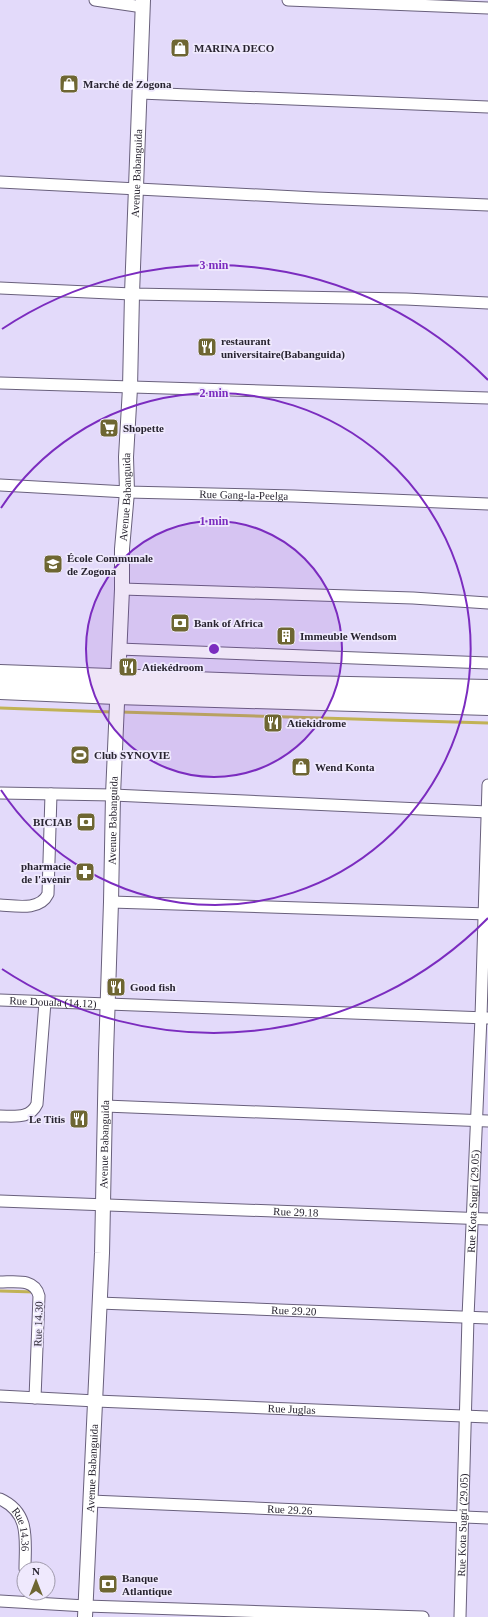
<svg xmlns="http://www.w3.org/2000/svg" width="488" height="1617" viewBox="0 0 488 1617" font-family="'Times New Roman',serif">
<style>
.lines{fill:none;stroke-linecap:round;stroke-linejoin:round}
.stream{stroke:#c1b255;stroke-width:3}
.minor-casing{stroke:#69607c;stroke-width:13}
.tertiary-casing{stroke:#69607c;stroke-width:16}
.primary-casing{stroke:#69607c;stroke-width:20}
.minor{stroke:#fff;stroke-width:11}
.tertiary{stroke:#fff;stroke-width:14}
.primary{stroke:#fff;stroke-width:18}
.ring{fill:none;stroke:#7b2cbf;stroke-width:2}
.labels{text-anchor:middle;dominant-baseline:central;stroke-width:3.5;stroke-linejoin:round;paint-order:stroke}
.poi-label{font-size:11px;font-weight:bold;fill:#282430;stroke:#efe9fd;text-anchor:start}
.street-label{font-size:11px;fill:#282430;stroke:#efe9fd}
.centre{fill:#7b2cbf;stroke:#efe9fd;stroke-width:2}
.ring-label{font-size:12px;text-anchor:middle;font-weight:bold;fill:#7b2cbf;stroke:#efe9fd;stroke-width:3.5;stroke-linejoin:round;paint-order:stroke}
</style>
<rect width="100%" height="100%" fill="#e3dafa"/>
<g class="lines">
<path class="stream" d="M0 708 112 712
M120 712 488 723
M0 1291 35 1292"/>
<g class="minor-casing">
<g id="minor">
<path d="M95 0 143 7"/>
<path d="M288 0 488 8"/>
<path d="M140 93 488 107"/>
<path d="M0 182 316 198 488 205"/>
<path d="M0 288 132 294 406 299 488 303"/>
<path d="M0 383 488 398"/>
<path id="s1" d="M0 485 127 492 294 496 488 504"/>
<path d="M122 589 413 598 488 603"/>
<path d="M119 649 488 663"/>
<path d="M0 793 113 795 488 812"/>
<path d="M111 902 488 914"/>
<path d="M0 905C16 906 40 911 48 894L51 794"/>
<path id="s2" d="M0 1000 487 1018"/>
<path d="M105 1106 488 1121"/>
<path d="M0 1116C15 1116 30 1119 37 1104L45 1002"/>
<path id="s3" d="M0 1201 488 1219"/>
<path d="M0 1282C15 1282 35 1278 39 1296L35 1398"/>
<path id="s4" d="M99 1303 488 1318"/>
<path id="s5" d="M0 1396 96 1401 488 1417"/>
<path id="s6" d="M0 1499C31 1513 25 1541 25 1569"/>
<path id="s7" d="M91 1501 488 1518"/>
<path d="M0 1601 86 1606 423 1617"/>
<path id="s8" d="M460 1617 468 1317 481 1017 488 785"/>
</g>
</g>
<g class="tertiary-casing">
<g id="tertiary">
<path id="s9" d="M85 1617 102 1253 106 1054 111 902 113 795 122 589V549L127 492 126 457 130 388 132 294 143 0"/>
</g>
</g>
<g class="primary-casing">
<path id="primary" d="M0 674 303 685 488 689
M0 690 116 695 488 706"/>
</g>
<use href="#minor" class="minor"/>
<use href="#tertiary" class="tertiary"/>
<use href="#primary" class="primary"/>
</g>
<circle cx="214" cy="649" r="128" fill="#7b2cbf" fill-opacity=".12"/>
<g class="ring">
<circle cx="214" cy="649" r="128"/>
<path d="M1 508A256 256 0 1 1 1 790"/>
<path d="M488 918A384 384 0 0 1 2 969M2 329A384 384 0 0 1 488 380"/>
</g>
<defs>
<g id="shop-square" transform="scale(1)"><rect x="-9" y="-9" width="18" height="18" rx="4" fill="#6e6632" stroke="#efe9fd"/><path d="M-5-2.5h2.3a2.7 3.5 0 0 1 5.4 0H5L5.5 6h-11ZM-1.5-2.5h3a1.5 2.3 0 0 0-3 0Z" fill="#fff"/></g>
<g id="restaurant-square" transform="scale(1)"><rect x="-9" y="-9" width="18" height="18" rx="4" fill="#6e6632" stroke="#efe9fd"/><path d="M-5-6h1v4h1v-4h1v4h1v-4h1v5L-1.5 .5V6h-2V.5L-5-1ZM5-6V6H3V1.5H1.5Q1.5-4 5-6Z" fill="#fff"/></g>
<g id="supermarket-square" transform="scale(1)"><rect x="-9" y="-9" width="18" height="18" rx="4" fill="#6e6632" stroke="#efe9fd"/><path d="M-6-5.5h2.5l.6 2H6L4.5 2H-2.5L-4.4-4H-6ZM-1.5 3.2a1.3 1.3 0 1 0 .1 0ZM3 3.2a1.3 1.3 0 1 0 .1 0Z" fill="#fff"/></g>
<g id="school-square" transform="scale(1)"><rect x="-9" y="-9" width="18" height="18" rx="4" fill="#6e6632" stroke="#efe9fd"/><path d="M0-5L7-2L0 1L-7-2ZM-4 1L0 2.5L4 1V4Q0 6-4 4Z" fill="#fff"/></g>
<g id="bank-square" transform="scale(1)"><rect x="-9" y="-9" width="18" height="18" rx="4" fill="#6e6632" stroke="#efe9fd"/><path d="M-6-4H6V4H-6ZM0-2.3a2.3 2.3 0 1 0 0 4.6a2.3 2.3 0 1 0 0-4.6Z" fill="#fff"/></g>
<g id="building-square" transform="scale(1)"><rect x="-9" y="-9" width="18" height="18" rx="4" fill="#6e6632" stroke="#efe9fd"/><path d="M-4-6H4V6H1V3H-1V6H-4ZM-2.5-4.3h1.7v1.8h-1.7ZM.8-4.3h1.7v1.8H.8ZM-2.5-1h1.7V.8h-1.7ZM.8-1h1.7V.8H.8Z" fill="#fff"/></g>
<g id="stadium-square" transform="scale(1)"><rect x="-9" y="-9" width="18" height="18" rx="4" fill="#6e6632" stroke="#efe9fd"/><path d="M0-5a6.5 5 0 1 0 0 10a6.5 5 0 1 0 0-10ZM-3.5-1.8h7v3.6h-7Z" fill="#fff"/></g>
<g id="pharmacy-square" transform="scale(1)"><rect x="-9" y="-9" width="18" height="18" rx="4" fill="#6e6632" stroke="#efe9fd"/><path d="M-2-6h4v4h4v4h-4v4h-4v-4h-4v-4h4Z" fill="#fff"/></g>
</defs>
<g fill-rule="evenodd">
<use href="#shop-square" x="180" y="48"/>
<use href="#shop-square" x="69" y="84"/>
<use href="#restaurant-square" x="207" y="347"/>
<use href="#supermarket-square" x="109" y="428"/>
<use href="#school-square" x="53" y="564"/>
<use href="#bank-square" x="180" y="623"/>
<use href="#building-square" x="286" y="636"/>
<use href="#restaurant-square" x="128" y="667"/>
<use href="#restaurant-square" x="273" y="723"/>
<use href="#stadium-square" x="80" y="755"/>
<use href="#shop-square" x="301" y="767"/>
<use href="#bank-square" x="86" y="822"/>
<use href="#pharmacy-square" x="85" y="872"/>
<use href="#restaurant-square" x="116" y="987"/>
<use href="#restaurant-square" x="79" y="1119"/>
<use href="#bank-square" x="108" y="1584"/>
</g>
<g class="labels">
<g class="poi-label">
<text x="194" y="48">MARINA DECO</text>
<text x="83" y="84">Marché de Zogona</text>
<text x="221" y="341">restaurant<tspan x="221" dy="13">universitaire(Babanguida)</tspan></text>
<text x="123" y="428">Shopette</text>
<text x="67" y="558">École Communale<tspan x="67" dy="13">de Zogona</tspan></text>
<text x="194" y="623">Bank of Africa</text>
<text x="300" y="636">Immeuble Wendsom</text>
<text x="142" y="667">Atiekédroom</text>
<text x="287" y="723">Atiekidrome</text>
<text x="94" y="755">Club SYNOVIE</text>
<text x="315" y="767">Wend Konta</text>
<text x="72" y="822" text-anchor="end">BICIAB</text>
<text x="71" y="866" text-anchor="end">pharmacie<tspan x="71" dy="13">de l'avenir</tspan></text>
<text x="130" y="987">Good fish</text>
<text x="65" y="1119" text-anchor="end">Le Titis</text>
<text x="122" y="1578">Banque<tspan x="122" dy="13">Atlantique</tspan></text>
</g>
<g class="street-label">
<text stroke="none"><textPath href="#s9" startOffset="1445">Avenue Babanguida</textPath></text>
<text stroke="none"><textPath href="#s1" startOffset="244">Rue Gang-la-Peelga</textPath></text>
<text stroke="none"><textPath href="#s9" startOffset="1121">Avenue Babanguida</textPath></text>
<text stroke="none"><textPath href="#s9" startOffset="797">Avenue Babanguida</textPath></text>
<text stroke="none"><textPath href="#s2" startOffset="53">Rue Douala (14.12)</textPath></text>
<text stroke="none"><textPath href="#s9" startOffset="473">Avenue Babanguida</textPath></text>
<text stroke="none"><textPath href="#s8" startOffset="416">Rue Kota Sugri (29.05)</textPath></text>
<text stroke="none"><textPath href="#s3" startOffset="296">Rue 29.18</textPath></text>
<text stroke="none"><textPath href="#s4" startOffset="195">Rue 29.20</textPath></text>
<text transform="translate(38 1324) rotate(-88)">Rue 14.30</text>
<text stroke="none"><textPath href="#s5" startOffset="292">Rue Juglas</textPath></text>
<text stroke="none"><textPath href="#s9" startOffset="149">Avenue Babanguida</textPath></text>
<text stroke="none"><textPath href="#s7" startOffset="199">Rue 29.26</textPath></text>
<text stroke="none"><textPath href="#s8" startOffset="92">Rue Kota Sugri (29.05)</textPath></text>
<text stroke="none"><textPath href="#s6" startOffset="40">Rue 14.36</textPath></text>
</g>
</g>
<circle cx="214" cy="649" r="6" class="centre"/>
<g class="ring-label">
<text x="214" y="269">3 min</text>
<text x="214" y="397">2 min</text>
<text x="214" y="525">1 min</text>
</g>
<g transform="translate(36 1581)"><circle r="19" fill="#efe9fd" stroke="#9f9aab"/>
<path d="M0-3L7 15L0 10L-7 15Z" fill="#6e6632"/>
<text y="-6" font-size="11" font-weight="bold" text-anchor="middle" fill="#282430">N</text>
</g>
</svg>
